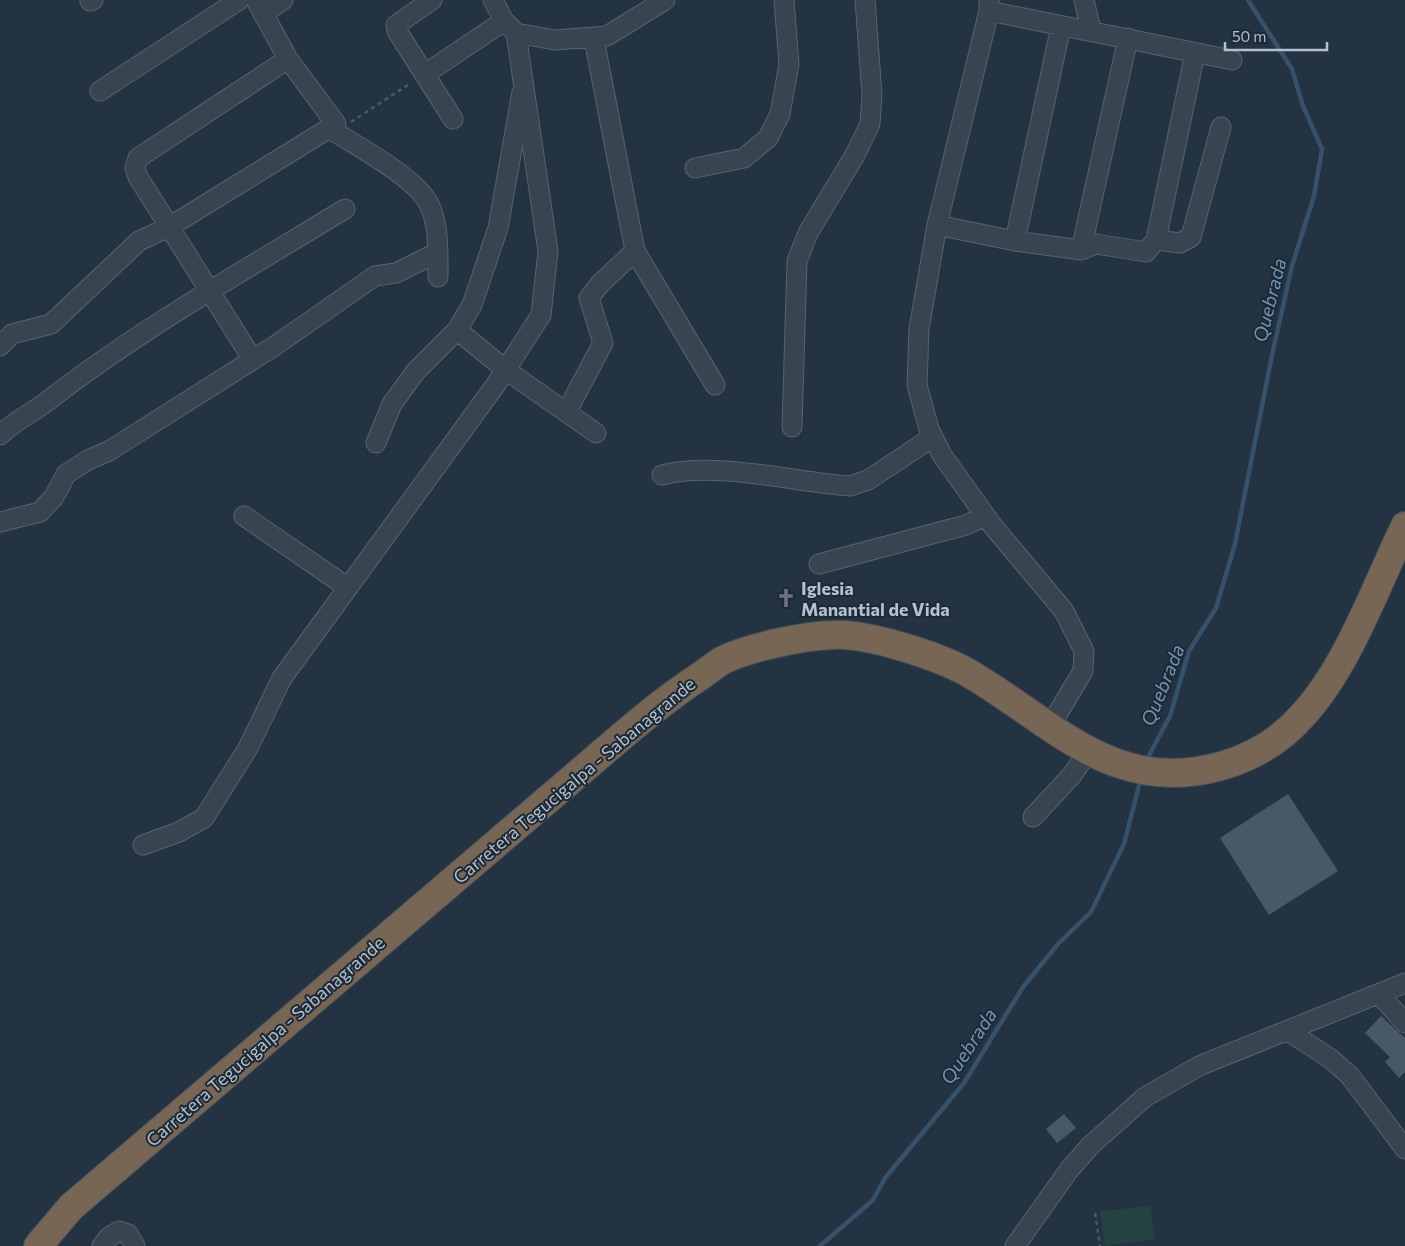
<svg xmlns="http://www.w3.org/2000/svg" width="1405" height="1246" viewBox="0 0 1405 1246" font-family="Commissioner,sans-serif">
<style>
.pitch{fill:#254243}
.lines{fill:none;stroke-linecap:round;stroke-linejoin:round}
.stream{stroke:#36516a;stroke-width:4.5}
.building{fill:#475968}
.minor-casing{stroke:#56636f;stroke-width:21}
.highway-casing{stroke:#43505c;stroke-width:30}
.path{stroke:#445e5f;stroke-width:2.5;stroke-dasharray:4 4;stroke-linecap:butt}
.minor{stroke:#384551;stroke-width:19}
.highway{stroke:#786654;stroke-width:28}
.labels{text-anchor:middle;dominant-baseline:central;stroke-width:4;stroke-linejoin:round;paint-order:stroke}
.poi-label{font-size:18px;font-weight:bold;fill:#b4c0cc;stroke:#1c2a37;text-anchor:start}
.street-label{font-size:18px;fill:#b4c0cc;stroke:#1c2a37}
.water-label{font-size:19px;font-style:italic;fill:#7294b1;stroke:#1c2a37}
</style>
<rect width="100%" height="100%" fill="#233342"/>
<path class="pitch" d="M1150 1205 1155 1239 1105 1246 1100 1212Z"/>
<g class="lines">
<path class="stream" d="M1146 761 1170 716 1189 651 1216 608 1235 544 1272 355 1292 266 1314 196 1322 149 1303 106 1292 69 1248 0
M820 1246 873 1200 885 1178 964 1083 1023 987 1058 944 1091 912 1124 844 1141 778"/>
</g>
<path class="building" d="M1288 794 1338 871 1269 915 1220 838Z
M1381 1016 1405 1038V1072L1399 1078 1385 1062 1390 1057 1365 1033Z
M1064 1114 1076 1128 1057 1143 1046 1129Z"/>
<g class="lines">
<g class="minor-casing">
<path id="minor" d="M432 0 396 25 397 31 453 119
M493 0 504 21 516 33 555 40 607 36 665 0
M989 0V11L937 225 919 329 917 385 929 429 942 455 992 525 1064 611 1084 651 1083 671 1049 728
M1084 0 1091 30
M90 1 93 0
M989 11 1232 60
M263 14 283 0
M594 39 635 251 715 385
M425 74 504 21
M100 91 239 0
M329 128C356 146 404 171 423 195 440 215 438 252 438 277
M695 168 744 158 768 138 780 114 789 64 784 0
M937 225 1015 241 1081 250 1096 244 1146 252 1156 240 1195 53
M1156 240 1180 243 1191 237 1221 127
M1015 241 1061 26
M1081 250 1128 38
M457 330 506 370 596 433
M0 346 12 334 51 324 139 241 169 227 336 124 288 59 256 0
M253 360 138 177 135 168 138 158 288 59
M567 411 603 343 589 298 600 284 635 251
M792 427 797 261 808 233 855 155 870 124 872 95 865 0
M0 435C14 421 34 412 49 400 142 328 245 270 345 209
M376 443 392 404 416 371 457 330 472 305 498 228 522 92
M662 475C718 461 792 482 850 486L868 480 933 437
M244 516 347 587
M0 522 40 512 54 497 66 474 88 460 109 451 273 347 375 276 396 273 438 252
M819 564 966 525 985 516
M1033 817 1072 775 1089 750
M143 845 179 832 204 818 248 748 282 678 497 383 541 315 548 251 516 33
M1380 995 1405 1023
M1288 1031 1331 1059 1350 1076 1405 1149
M102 1246 109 1237 119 1231 128 1234 135 1246
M1015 1246 1069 1170 1091 1145 1145 1097 1199 1066 1405 983"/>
</g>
<g class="highway-casing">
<path id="highway" d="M38 1246 71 1207 621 737C646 716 671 695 699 677 706 672 715 665 723 660 751 647 802 636 833 635 866 633 935 655 965 671 1050 719 1112 797 1221 766 1253 757 1281 740 1303 715 1348 666 1376 586 1405 526"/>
</g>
<path class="path" d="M351 122 411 83
M1095 1213 1100 1246"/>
<use href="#minor" class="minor"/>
<use href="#highway" class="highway"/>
</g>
<defs>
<g id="church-bare" transform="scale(1.5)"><path d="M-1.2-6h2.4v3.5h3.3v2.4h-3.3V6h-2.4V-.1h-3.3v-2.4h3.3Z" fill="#6b7280" stroke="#1c2a37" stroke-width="2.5" paint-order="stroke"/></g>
</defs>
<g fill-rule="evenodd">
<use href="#church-bare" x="786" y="598"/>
</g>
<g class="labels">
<g class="poi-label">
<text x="801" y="588">Iglesia<tspan x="801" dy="21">Manantial de Vida</tspan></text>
</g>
<g class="street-label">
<text transform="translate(574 780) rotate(-40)">Carretera Tegucigalpa - Sabanagrande</text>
<text transform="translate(265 1041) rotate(-41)">Carretera Tegucigalpa - Sabanagrande</text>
</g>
<g class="water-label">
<text transform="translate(1269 300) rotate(-76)">Quebrada</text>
<text transform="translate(1162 685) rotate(-68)">Quebrada</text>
<text transform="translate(968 1046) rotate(-57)">Quebrada</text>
</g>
</g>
<path d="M1225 42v8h102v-8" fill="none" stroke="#b4c0cc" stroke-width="2.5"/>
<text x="1232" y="42" font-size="15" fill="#b4c0cc" stroke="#1c2a37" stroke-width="4" paint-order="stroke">50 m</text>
</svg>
